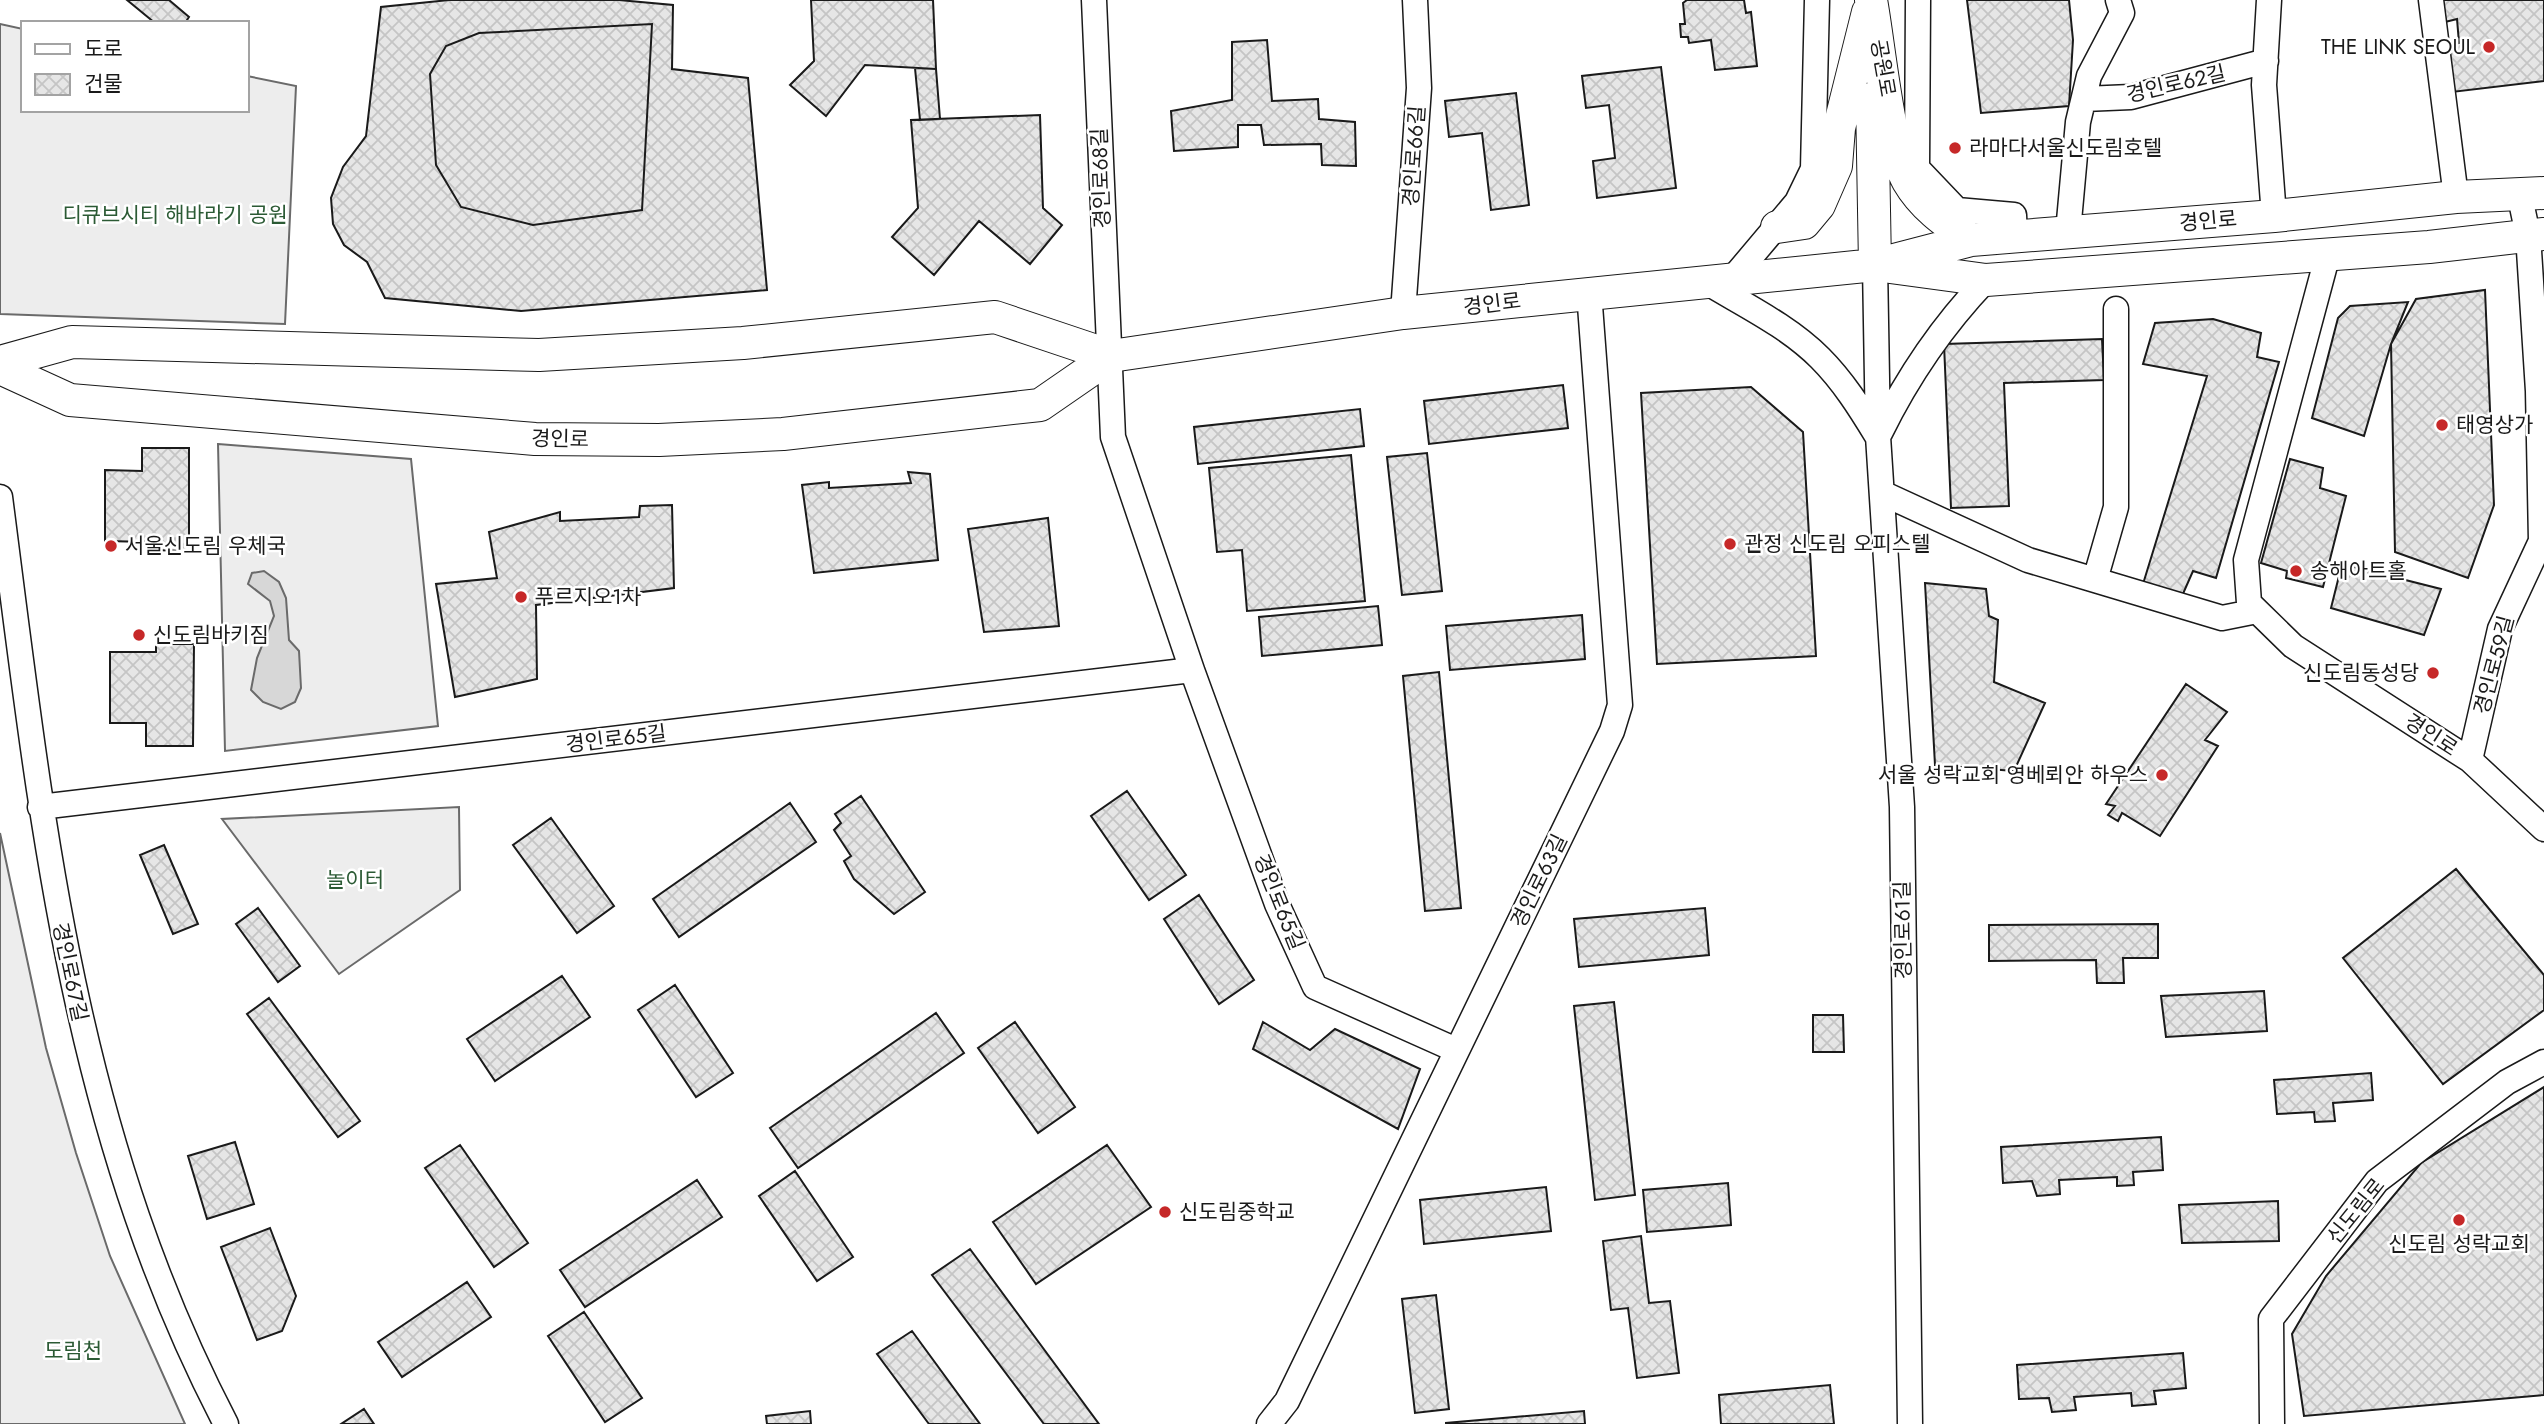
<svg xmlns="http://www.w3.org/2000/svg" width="2544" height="1424" viewBox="0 0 2544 1424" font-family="Jost,'Noto Sans KR',sans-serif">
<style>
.built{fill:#ededed;stroke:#6a6a6a;stroke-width:2}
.water{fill:#d7d7d7;stroke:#6a6a6a;stroke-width:2}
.building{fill:url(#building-cross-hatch);stroke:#1a1a1a;stroke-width:2}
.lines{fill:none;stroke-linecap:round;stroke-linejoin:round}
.minor-casing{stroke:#1a1a1a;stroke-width:27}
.major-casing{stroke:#1a1a1a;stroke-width:34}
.minor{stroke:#fff;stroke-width:24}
.major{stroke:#fff;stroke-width:32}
.poi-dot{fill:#c62828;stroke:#fff;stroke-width:2.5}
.labels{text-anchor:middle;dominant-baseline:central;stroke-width:5;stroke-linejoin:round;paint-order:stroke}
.poi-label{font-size:21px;fill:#1a1a1a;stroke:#fff;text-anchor:start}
.street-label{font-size:21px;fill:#1a1a1a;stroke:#fff}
.park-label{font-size:21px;fill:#2b5a34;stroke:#fff}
</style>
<defs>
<pattern id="building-cross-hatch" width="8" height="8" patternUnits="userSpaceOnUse" patternTransform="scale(1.75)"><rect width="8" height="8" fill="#e6e6e6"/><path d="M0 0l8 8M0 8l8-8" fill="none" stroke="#c5c5c5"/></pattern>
</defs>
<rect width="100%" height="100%" fill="#fff"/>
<path class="built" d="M0 24 23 29V110H247V76L296 86 285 324 0 314Z
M218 444 411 459 438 726 225 751Z
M459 807 460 890 339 974 222 819Z
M0 833 46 1048 76 1153 110 1256 185 1424H0Z"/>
<path class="water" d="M264 571 279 582 286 598 289 640 299 651 301 688 295 702 281 709 263 702 251 690 257 658 274 616 270 601 248 584 252 573Z"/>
<path class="building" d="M127 0H169L189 17 185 23H155Z
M449 0H619L673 5 672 69 748 78 767 290 521 311 385 298 367 262 344 245 333 224 331 198 343 167 366 136 381 7Z
M811 0H933L936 69 865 65 826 116 790 85 814 61Z
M1687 0H1744L1746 13 1751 12 1757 66 1715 70 1711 40 1689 43 1688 37H1681L1680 24H1685L1683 3Z
M1967 0H2069L2073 40 2069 106 1981 113Z
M2442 0H2544V81L2452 92 2445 46 2459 43 2457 19 2445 22Z
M652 24 642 210 533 225 461 207 436 165 430 74 446 46 479 33Z
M1267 40 1272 101 1318 99 1319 119 1355 122 1356 166 1322 165 1321 144 1264 145 1261 125H1238V147L1174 151 1171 111 1232 100V42Z
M1661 67 1676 188 1597 198 1593 161 1615 158 1609 105 1586 108 1582 76Z
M915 68 936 69 940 119 920 120Z
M1516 93 1529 205 1491 210 1482 133 1449 137 1445 101Z
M1040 115 1043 208 1062 225 1030 264 979 221 934 275 892 237 918 208 911 120Z
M2485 290 2494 505 2468 578 2395 552 2391 344 2416 299Z
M2408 302 2391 344 2364 436 2312 418 2338 318 2350 306Z
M2213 319 2261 333 2257 357 2279 362 2216 578 2193 571 2182 596 2143 584 2207 376 2143 364 2155 323Z
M2102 339 2104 380 2004 383 2009 506 1951 508 1944 344Z
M1563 385 1568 428 1429 444 1424 401Z
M1751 387 1803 432 1816 656 1657 664 1641 393Z
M1360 409 1364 446 1198 464 1194 427Z
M142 448H189V551L150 550V542L105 541V470L142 471Z
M1427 453 1442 591 1402 595 1387 457Z
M1351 455 1365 601 1247 611 1242 550 1217 552 1209 468Z
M2290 459 2323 468 2320 488 2346 496 2323 587 2286 578 2287 571 2261 563Z
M908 472 930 474 938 560 814 573 802 485 829 482V488L911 483Z
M672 505 674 588 536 605 537 679 455 697 436 584 497 578 489 532 560 512V521L639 517 640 506Z
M1048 518 1059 626 984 632 968 529Z
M2342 564 2441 589 2424 635 2331 608Z
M1925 583 1986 589 1989 616 1998 620 1994 682 2045 703 2014 771 1935 765Z
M1378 606 1382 645 1262 656 1259 617Z
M1582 615 1585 659 1450 670 1446 626Z
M156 644H194L193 746H146V723H110V652H156Z
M1439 672 1461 908 1425 911 1403 676Z
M2186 684 2227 712 2205 740 2218 746 2160 836 2122 813 2118 821 2108 815 2115 806 2106 804Z
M1127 791 1186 875 1149 900 1091 816Z
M861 796 925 892 894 914 854 879 844 861 851 856 834 830 841 823 835 814Z
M790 803 816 842 679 937 653 899Z
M551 818 614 906 577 933 513 845Z
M164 845 198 924 173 934 140 855Z
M2456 869 2544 975V1010L2443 1084 2343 958Z
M1199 895 1254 980 1219 1004 1164 919Z
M258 908 300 966 278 982 236 924Z
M1705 908 1709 955 1579 967 1574 919Z
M2158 924V958H2123L2124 983H2097L2096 960 1989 961V925Z
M562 976 590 1017 495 1081 467 1039Z
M675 985 733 1073 696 1097 638 1010Z
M2264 991 2267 1031 2166 1037 2161 996Z
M269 998 360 1121 338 1137 247 1014Z
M1614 1002 1635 1195 1595 1200 1574 1006Z
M936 1013 964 1053 798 1168 770 1128Z
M1813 1015H1843L1844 1052H1813Z
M1015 1022 1075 1107 1038 1133 978 1048Z
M1263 1022 1310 1050 1335 1029 1420 1069 1398 1129 1253 1049Z
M2371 1073 2373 1100 2333 1103 2335 1121 2315 1122 2314 1112 2277 1114 2274 1080Z
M2544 1087V1395L2304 1416 2292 1334 2326 1276 2421 1163Z
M2161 1137 2163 1170 2133 1172 2134 1185 2117 1186V1177L2059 1180 2060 1194 2037 1196 2032 1181 2003 1183 2001 1147Z
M235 1142 254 1204 207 1219 188 1156Z
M460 1145 528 1243 494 1267 425 1168Z
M1107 1145 1151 1207 1036 1284 993 1222Z
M795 1171 853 1257 817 1281 759 1196Z
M697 1180 722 1217 585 1307 560 1270Z
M1728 1183 1731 1225 1647 1232 1643 1190Z
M1546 1187 1551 1231 1424 1244 1420 1200Z
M2278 1201 2279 1241 2182 1243 2179 1205Z
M270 1228 296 1296 282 1331 257 1340 221 1247Z
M1641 1236 1649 1303 1670 1301 1679 1373 1637 1378 1628 1308 1611 1310 1603 1241Z
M970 1249 1099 1424H1044L932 1275Z
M467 1282 491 1317 402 1377 378 1342Z
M1436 1295 1449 1409 1415 1413 1402 1299Z
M584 1312 642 1398 605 1422 548 1336Z
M912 1331 980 1424H929L877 1354Z
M2183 1353 2186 1388 2154 1391 2156 1404 2132 1406 2131 1393 2074 1397 2076 1410 2052 1412 2049 1398 2019 1399 2017 1365Z
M1830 1385 1834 1424H1721L1719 1395Z
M364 1409 374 1424H341Z
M810 1411 811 1424H767L766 1416Z
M1584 1411 1585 1424H1446V1423Z"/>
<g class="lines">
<g class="minor-casing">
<path id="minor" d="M1094 0 1113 437 1192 670 1277 904 1315 987 1456 1050
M1918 0 1917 168 1957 210 2014 215 2015 236
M2269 0 2264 85 2274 216
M2431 0 2456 197
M2084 99 2131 97 2266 61
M2520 197 2528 235 2538 391 2541 541 2500 629 2470 760 2544 829
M2068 232 2078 122 2089 76 2122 13 2118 0
M2328 254 2246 560 2249 603 2293 646 2470 760
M1875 265 1878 436 1902 807 1910 1424
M1733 278 1797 202 1813 169 1817 0
M1703 280C1742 304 1787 325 1820 358 1843 381 1860 408 1877 436
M2116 309V507L2095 580 2222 618 2257 611
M1403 313 1419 88 1415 0
M1880 433C1908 376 1942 326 1986 280
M1882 493 2028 560 2095 580
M0 497C42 821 72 1129 226 1424
M40 807 1192 670
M1269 1424 1287 1401 1612 731 1620 705 1589 292
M2272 1424 2271 1319 2377 1181 2507 1082 2544 1062"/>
</g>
<g class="major-casing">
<path id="major" d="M1871 0C1879 43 1888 146 1908 181 1923 207 1947 223 1971 240
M1872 99 1875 265
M1777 227 1804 223 1819 205 1836 166 1839 128 1868 12
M1890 267 1986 280 2429 247 2544 234
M0 362 72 342 539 355 743 343 995 317 1111 356
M0 368 70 400 535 439 659 440 783 434 1040 405 1111 356 1403 313 1875 265 1971 240 2274 216 2456 197 2544 193"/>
</g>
<use href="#minor" class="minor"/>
<use href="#major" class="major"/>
</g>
<g class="poi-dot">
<circle cx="2489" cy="47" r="7"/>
<circle cx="1955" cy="148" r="7"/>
<circle cx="2442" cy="425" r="7"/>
<circle cx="1730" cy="544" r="7"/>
<circle cx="111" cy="546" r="7"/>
<circle cx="2296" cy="571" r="7"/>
<circle cx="521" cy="597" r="7"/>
<circle cx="139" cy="635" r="7"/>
<circle cx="2433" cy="673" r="7"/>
<circle cx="2162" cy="775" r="7"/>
<circle cx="1165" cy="1212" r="7"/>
<circle cx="2459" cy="1220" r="7"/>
</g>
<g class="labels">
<g class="poi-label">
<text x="2475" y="47" text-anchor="end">THE LINK SEOUL</text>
<text x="1969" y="148">라마다서울신도림호텔</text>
<text x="2456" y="425">태영상가</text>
<text x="1744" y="544">관정 신도림 오피스텔</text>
<text x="125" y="546">서울신도림 우체국</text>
<text x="2310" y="571">송해아트홀</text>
<text x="535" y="597">푸르지오1차</text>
<text x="153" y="635">신도림바키짐</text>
<text x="2419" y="673" text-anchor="end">신도림동성당</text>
<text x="2148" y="775" text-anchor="end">서울 성락교회 영베뢰안 하우스</text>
<text x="1179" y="1212">신도림중학교</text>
<text x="2459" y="1244" text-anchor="middle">신도림 성락교회</text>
</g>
<g class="street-label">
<text transform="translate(1883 68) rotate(80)">공원로</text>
<text transform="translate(2176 84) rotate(-13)">경인로62길</text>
<text transform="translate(1414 156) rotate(-86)">경인로66길</text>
<text transform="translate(1101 178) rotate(-92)">경인로68길</text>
<text transform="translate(2208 221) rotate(-5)">경인로</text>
<text transform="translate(1492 304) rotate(-7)">경인로</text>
<text transform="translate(560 439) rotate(1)">경인로</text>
<text transform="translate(2494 665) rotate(-75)">경인로59길</text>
<text transform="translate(2431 735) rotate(33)">경인로</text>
<text transform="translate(616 739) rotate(-7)">경인로65길</text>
<text transform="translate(1539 881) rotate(-64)">경인로63길</text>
<text transform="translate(1279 902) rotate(68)">경인로65길</text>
<text transform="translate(1903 930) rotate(-91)">경인로61길</text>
<text transform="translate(70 972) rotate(78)">경인로67길</text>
<text transform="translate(2356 1211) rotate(-51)">신도림로</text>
</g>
<g class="park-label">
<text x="175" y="215">디큐브시티 해바라기 공원</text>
<text x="355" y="880">놀이터</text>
<text x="73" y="1351">도림천</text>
</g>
</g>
<rect x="21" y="21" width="228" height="91" fill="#ffffff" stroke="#a3a3a3" stroke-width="2"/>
<rect x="35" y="44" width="35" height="10" fill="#ffffff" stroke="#a3a3a3" stroke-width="2"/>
<text x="84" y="56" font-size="21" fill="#1a1a1a">도로</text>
<rect x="35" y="74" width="35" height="21" fill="url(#building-cross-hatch)" stroke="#a3a3a3" stroke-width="2"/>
<text x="84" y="91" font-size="21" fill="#1a1a1a">건물</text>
</svg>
